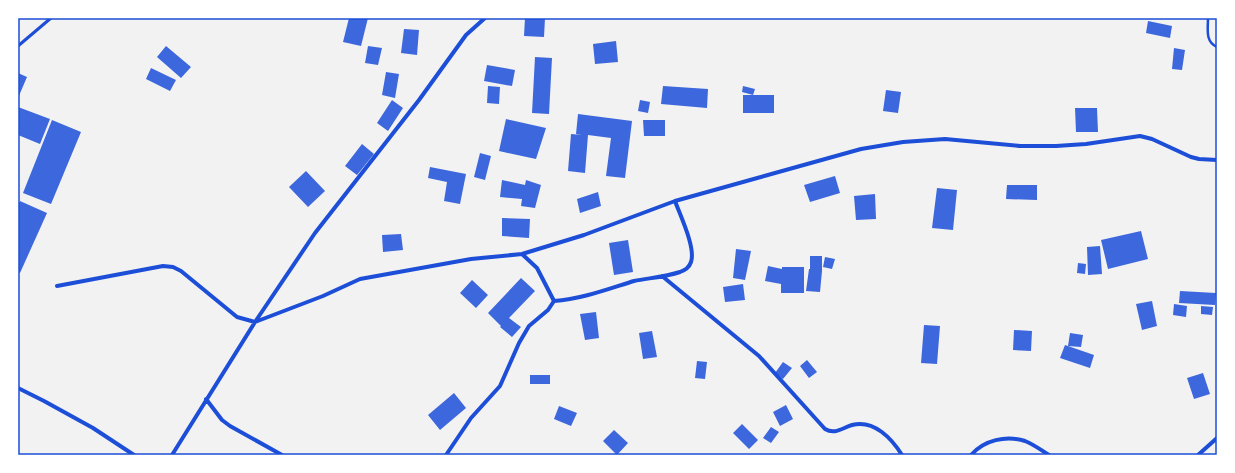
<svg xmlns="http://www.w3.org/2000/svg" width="1235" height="473" viewBox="0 0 1235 473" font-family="'Open Sans',sans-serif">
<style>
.building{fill:#3d67dc}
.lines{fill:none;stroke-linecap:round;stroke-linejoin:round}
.path{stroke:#1d4ed8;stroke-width:2.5}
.service{stroke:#1d4ed8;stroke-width:3}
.minor{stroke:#1d4ed8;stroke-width:4}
.neatline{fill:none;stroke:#1d4ed8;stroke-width:1.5}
</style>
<rect width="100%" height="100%" fill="#f2f2f2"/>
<path class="building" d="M349 18H368L361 46 343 42Z
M525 18H545L544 37 524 36Z
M1148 21 1172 26 1170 38 1146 33Z
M404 29 419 30 417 55 401 53Z
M616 41 618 62 595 64 593 44Z
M166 46 191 67 181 78 157 57Z
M368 46 382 48 378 65 365 63Z
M1174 48 1185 50 1182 70 1172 69Z
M535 57 552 58 549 114 532 113Z
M487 65 515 70 512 86 484 81Z
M151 68 176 80 170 91 146 79Z
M386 72 399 74 395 98 382 95Z
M18 73 27 77 18 98Z
M488 86 500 87 499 104 487 103Z
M663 86 708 89 707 108 661 104Z
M743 86 755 89 753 95H774V113H743V95H753L742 92Z
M886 90 901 92 898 113 883 111Z
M392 100 403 108 388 131 377 123Z
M640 100 650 102 648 113 638 111Z
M18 107 50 119 40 144 18 135Z
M1075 108H1097L1098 132H1076Z
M578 114 632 121 625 178 606 176 611 138 588 135 585 173 568 171 571 134 582 135 576 134Z
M506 119 546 128 536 159 499 151Z
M52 120 81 132 51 204 23 193Z
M643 120H665V136H644Z
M362 144 374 154 357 175 345 166Z
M480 153 491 156 485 180 474 177Z
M430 167 466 174 460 204 444 201 447 182 428 178Z
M306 171 325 191 308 207 289 187Z
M835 176 840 193 810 202 804 185Z
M502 180 525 185 526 180 541 185 535 208 521 206 522 199 500 197Z
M1007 185H1037V200L1006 199Z
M937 188 957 190 953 230 932 228Z
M598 192 601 206 580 213 577 199Z
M875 194 876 219 856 220 854 196Z
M20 201 47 213 20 273 18 272V206Z
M502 218 530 219 529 238 502 236Z
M1141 231 1148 259 1108 269 1101 240Z
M401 234 403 250 383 252 382 235Z
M628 240 633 272 614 275 609 243Z
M1100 246 1102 274 1088 275 1087 247Z
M736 249 751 251 745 280 733 278Z
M810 256H822V271L820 292 806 291 809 269H810Z
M825 257 835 259 832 269 823 267Z
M1078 263 1086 264 1085 274 1077 273Z
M768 266 782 269V267H804V293H781V284L765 281Z
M521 278 535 291 509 318 521 327 512 337 500 327 501 326 488 313Z
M472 280 488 295 476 308 460 293Z
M743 284 745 300 725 302 723 287Z
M1180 291 1216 293 1215 305 1179 303Z
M1152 301 1157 326 1142 330 1136 304Z
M1174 304 1187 306 1186 317 1173 315Z
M1201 306 1213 307 1212 315 1201 314Z
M596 312 599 338 585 340 580 314Z
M924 325 940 326 937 364 921 363Z
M1014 330 1032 331 1031 351 1013 350Z
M652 331 657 357 643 359 639 333Z
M1070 333 1083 335 1081 347 1068 346Z
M1065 345 1094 355 1090 368 1060 358Z
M807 360 817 372 809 378 800 366Z
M697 361 707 362 705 379 695 378Z
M783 362 792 368 783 379 775 373Z
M1203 373 1210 394 1194 399 1187 378Z
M530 375H550V384H530Z
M454 393 466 408 440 430 428 415Z
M786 405 793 419 780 426 773 412Z
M559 406 577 413 571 426 554 419Z
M742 424 758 440 749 449 733 433Z
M771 427 779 432 771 443 763 438Z
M614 430 628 443 617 455 603 441Z"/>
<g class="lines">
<path class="path" d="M1208 18C1208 29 1205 42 1217 47"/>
<path class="service" d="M18 46 51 18"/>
<path class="minor" d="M522 254 537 268 554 301
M662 276 759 356 825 429C835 435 842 428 852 425 874 419 892 439 902 455
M57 286 163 266 173 267 181 271 237 317 255 322 323 296 360 279 471 259 522 254 584 235 675 201 861 149 903 142 945 139 1020 146H1056L1086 144 1140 136 1152 139 1191 157 1199 159 1217 160
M18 388 44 401 93 428 134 455
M206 399 222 420 230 426 282 455
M172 455 255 322 315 233 419 100 466 35 485 18
M446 455 471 418 500 386 519 343 529 326 548 310 554 301C582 299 608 289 634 281 649 278 665 277 680 272 685 270 689 268 691 262 696 248 680 215 675 201
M971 455C984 440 1006 435 1025 441 1033 444 1041 450 1049 455
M1198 455 1217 438"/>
</g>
<rect width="1235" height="473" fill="none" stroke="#ffffff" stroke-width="38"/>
<rect x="19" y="19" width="1197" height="435" class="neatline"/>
</svg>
